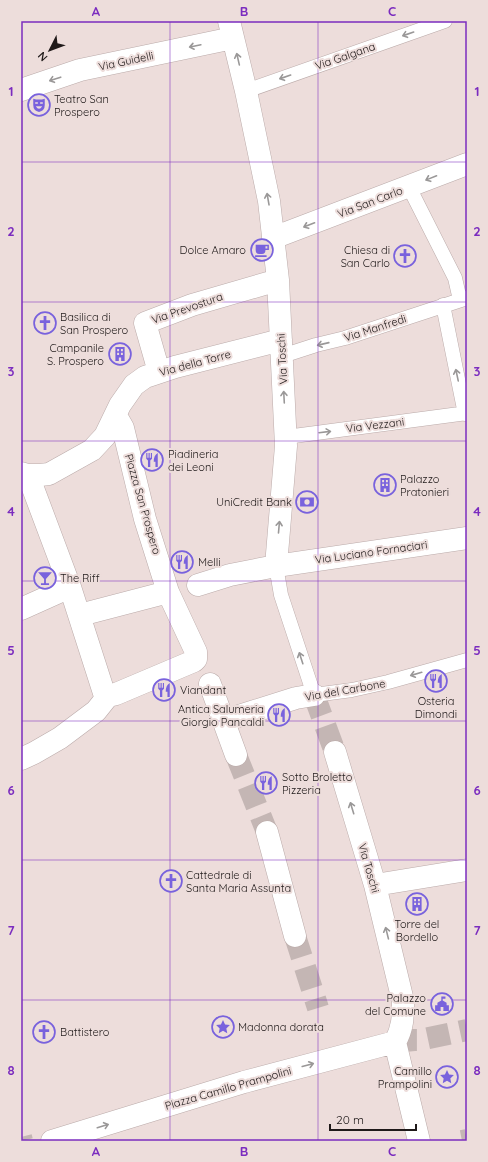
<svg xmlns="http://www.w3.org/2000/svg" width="488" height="1162" viewBox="0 0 488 1162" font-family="Quicksand,sans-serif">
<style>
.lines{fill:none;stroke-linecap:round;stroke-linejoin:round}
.street-tunnel{stroke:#c4b6b4;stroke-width:22;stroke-dasharray:22 11;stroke-linecap:butt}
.lane-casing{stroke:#bbabaa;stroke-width:15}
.street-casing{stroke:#bbabaa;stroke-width:23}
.lane{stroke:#fff;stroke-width:14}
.street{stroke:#fff;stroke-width:22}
.oneway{stroke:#9a9898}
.grid{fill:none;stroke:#7b2cbf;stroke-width:1;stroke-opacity:0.55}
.labels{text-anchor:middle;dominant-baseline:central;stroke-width:4;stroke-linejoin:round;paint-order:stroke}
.street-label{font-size:11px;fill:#1f1919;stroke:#eddddb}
.poi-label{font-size:11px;fill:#1f1919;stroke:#eddddb;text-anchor:start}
.neatline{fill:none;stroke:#7b2cbf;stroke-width:1.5}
.grid-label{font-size:13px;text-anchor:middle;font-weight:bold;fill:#7b2cbf}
</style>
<rect width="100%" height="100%" fill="#eddddb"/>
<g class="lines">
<path class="street-tunnel" d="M314 695 335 752
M236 755 267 832
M295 936 318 1008
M395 1042 414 1040H420L467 1030
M21 1137 22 1141
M462 1141 467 1140"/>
<g class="lane-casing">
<path id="lane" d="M246 91 445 21
M409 187 455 278 460 300
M443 305 465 414
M282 356 316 345 345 338 467 298
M286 437 467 413
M276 566 281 595 314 695 352 690 388 682 467 660"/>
</g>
<g class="street-casing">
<path id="street" d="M229 21 246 91 269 201 278 280 286 446 276 566
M21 90 80 70 233 38
M273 238 467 164
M159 372 145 323 192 305 278 280
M21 473 28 475H40L49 474 92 450 105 436 120 405 134 385 145 377 175 367 281 340
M28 475 70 587 104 693 108 696 116 694 194 661 196 659V652L168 592 145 519 123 428 119 421 115 417
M198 585 230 575 276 566 467 538
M21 609 70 587
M80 615 168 592
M210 684 236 755
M223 721 296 698 314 695
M335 752 375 885 403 1001C403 1017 403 1028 395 1042L419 1141
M21 759 34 753 60 738 96 711 108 696
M267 832 295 936
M375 885 467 870
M52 1141 244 1082 395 1042"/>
</g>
<use href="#lane" class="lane"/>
<use href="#street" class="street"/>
</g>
<defs><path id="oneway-shaft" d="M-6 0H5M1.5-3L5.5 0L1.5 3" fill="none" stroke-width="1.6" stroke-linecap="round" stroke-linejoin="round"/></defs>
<g class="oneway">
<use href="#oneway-shaft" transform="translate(408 34) rotate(161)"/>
<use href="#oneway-shaft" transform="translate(195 46) rotate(168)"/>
<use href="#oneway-shaft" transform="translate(238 59) rotate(-103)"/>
<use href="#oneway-shaft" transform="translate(285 77) rotate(161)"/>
<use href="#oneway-shaft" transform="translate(55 79) rotate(162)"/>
<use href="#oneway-shaft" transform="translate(431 178) rotate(158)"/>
<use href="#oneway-shaft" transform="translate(268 199) rotate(-100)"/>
<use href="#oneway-shaft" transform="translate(309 225) rotate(159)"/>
<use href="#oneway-shaft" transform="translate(323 344) rotate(167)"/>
<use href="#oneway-shaft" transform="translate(457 375) rotate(-102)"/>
<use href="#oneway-shaft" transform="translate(284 397) rotate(-93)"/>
<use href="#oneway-shaft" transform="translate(325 432) rotate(-7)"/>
<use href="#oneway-shaft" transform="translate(279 527) rotate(-85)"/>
<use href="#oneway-shaft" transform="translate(301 658) rotate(-108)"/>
<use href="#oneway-shaft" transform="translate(416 674) rotate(164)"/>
<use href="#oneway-shaft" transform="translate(352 808) rotate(-107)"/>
<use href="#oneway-shaft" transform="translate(387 933) rotate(-104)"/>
<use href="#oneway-shaft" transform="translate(308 1065) rotate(-15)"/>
<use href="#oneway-shaft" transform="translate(103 1126) rotate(-17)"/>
</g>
<path class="grid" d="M170 21V1141M318 21V1141M21 162H467M21 302H467M21 441H467M21 581H467M21 721H467M21 860H467M21 1000H467"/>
<defs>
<g id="theatre-ring" transform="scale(1.15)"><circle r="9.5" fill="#eddddb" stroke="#7962dd" stroke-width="1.5"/><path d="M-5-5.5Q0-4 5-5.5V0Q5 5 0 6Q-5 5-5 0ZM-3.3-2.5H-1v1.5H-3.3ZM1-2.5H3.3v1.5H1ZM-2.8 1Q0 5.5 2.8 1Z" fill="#7962dd"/></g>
<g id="cafe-ring" transform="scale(1.15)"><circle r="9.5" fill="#eddddb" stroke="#7962dd" stroke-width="1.5"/><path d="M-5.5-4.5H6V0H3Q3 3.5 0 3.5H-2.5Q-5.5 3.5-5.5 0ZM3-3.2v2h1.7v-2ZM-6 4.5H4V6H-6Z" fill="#7962dd"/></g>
<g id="church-ring" transform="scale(1.15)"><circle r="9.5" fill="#eddddb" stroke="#7962dd" stroke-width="1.5"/><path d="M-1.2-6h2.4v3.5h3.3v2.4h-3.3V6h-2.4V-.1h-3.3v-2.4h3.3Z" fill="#7962dd"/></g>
<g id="building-ring" transform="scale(1.15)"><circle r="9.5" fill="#eddddb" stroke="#7962dd" stroke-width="1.5"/><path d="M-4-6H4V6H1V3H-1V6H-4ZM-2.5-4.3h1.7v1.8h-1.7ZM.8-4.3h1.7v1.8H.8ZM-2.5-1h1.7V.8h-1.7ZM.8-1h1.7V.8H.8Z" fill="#7962dd"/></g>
<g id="restaurant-ring" transform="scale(1.15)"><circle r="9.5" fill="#eddddb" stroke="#7962dd" stroke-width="1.5"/><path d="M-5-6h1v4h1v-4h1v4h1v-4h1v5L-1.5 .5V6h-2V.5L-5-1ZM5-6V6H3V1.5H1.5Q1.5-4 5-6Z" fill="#7962dd"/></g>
<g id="bank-ring" transform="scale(1.15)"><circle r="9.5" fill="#eddddb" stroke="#7962dd" stroke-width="1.5"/><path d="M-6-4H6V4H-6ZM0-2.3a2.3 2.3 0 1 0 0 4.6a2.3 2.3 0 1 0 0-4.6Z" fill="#7962dd"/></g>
<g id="bar-ring" transform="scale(1.15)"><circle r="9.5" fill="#eddddb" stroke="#7962dd" stroke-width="1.5"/><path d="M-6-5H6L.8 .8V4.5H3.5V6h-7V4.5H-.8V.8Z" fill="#7962dd"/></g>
<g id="civic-ring" transform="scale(1.15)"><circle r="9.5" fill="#eddddb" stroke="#7962dd" stroke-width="1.5"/><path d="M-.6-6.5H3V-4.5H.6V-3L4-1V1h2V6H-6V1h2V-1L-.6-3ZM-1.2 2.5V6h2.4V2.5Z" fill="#7962dd"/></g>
<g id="sight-ring" transform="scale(1.15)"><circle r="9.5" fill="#eddddb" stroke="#7962dd" stroke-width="1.5"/><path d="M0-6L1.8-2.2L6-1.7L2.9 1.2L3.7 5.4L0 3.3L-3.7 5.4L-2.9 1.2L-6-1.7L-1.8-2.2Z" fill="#7962dd"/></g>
</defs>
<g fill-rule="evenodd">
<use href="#theatre-ring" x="39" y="105"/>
<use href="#cafe-ring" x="262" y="250"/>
<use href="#church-ring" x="405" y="256"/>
<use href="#church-ring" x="45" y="323"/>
<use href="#building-ring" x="120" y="354"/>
<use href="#restaurant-ring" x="152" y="460"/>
<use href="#building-ring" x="385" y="485"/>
<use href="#bank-ring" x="307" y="502"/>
<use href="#restaurant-ring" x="182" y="562"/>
<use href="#bar-ring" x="45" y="578"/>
<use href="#restaurant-ring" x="436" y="681"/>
<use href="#restaurant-ring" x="164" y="690"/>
<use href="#restaurant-ring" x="279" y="715"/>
<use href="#restaurant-ring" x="266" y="783"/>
<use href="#church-ring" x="171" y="881"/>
<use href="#building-ring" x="417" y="904"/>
<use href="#civic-ring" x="442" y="1004"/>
<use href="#sight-ring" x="223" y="1027"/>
<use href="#church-ring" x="44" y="1032"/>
<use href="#sight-ring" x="447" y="1077"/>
</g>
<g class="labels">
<g class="street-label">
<text transform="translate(345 56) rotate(-19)">Via Galgana</text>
<text transform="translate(126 61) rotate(-12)">Via Guidelli</text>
<text transform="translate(370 202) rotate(-21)">Via San Carlo</text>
<text transform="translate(187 308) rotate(-19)">Via Prevostura</text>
<text transform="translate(375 328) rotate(-18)">Via Manfredi</text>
<text transform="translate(282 359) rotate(-93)">Via Toschi</text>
<text transform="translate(195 363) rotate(-15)">Via della Torre</text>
<text transform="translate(375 425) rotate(-7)">Via Vezzani</text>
<text transform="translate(143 504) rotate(74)">Piazza San Prospero</text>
<text transform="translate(371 552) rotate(-8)">Via Luciano Fornaciari</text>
<text transform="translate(345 690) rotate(-10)">Via del Carbone</text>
<text transform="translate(369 868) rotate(74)">Via Toschi</text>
<text transform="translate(228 1088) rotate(-16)">Piazza Camillo Prampolini</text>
</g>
<g class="poi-label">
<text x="54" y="99">Teatro San<tspan x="54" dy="13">Prospero</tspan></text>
<text x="246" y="250" text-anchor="end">Dolce Amaro</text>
<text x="390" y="250" text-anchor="end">Chiesa di<tspan x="390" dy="13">San Carlo</tspan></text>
<text x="60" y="317">Basilica di<tspan x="60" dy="13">San Prospero</tspan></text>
<text x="104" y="348" text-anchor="end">Campanile<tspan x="104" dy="13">S. Prospero</tspan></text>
<text x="168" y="454">Piadineria<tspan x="168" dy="13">dei Leoni</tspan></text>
<text x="400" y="479">Palazzo<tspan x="400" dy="13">Pratonieri</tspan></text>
<text x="292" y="502" text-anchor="end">UniCredit Bank</text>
<text x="198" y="562">Melli</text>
<text x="60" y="578">The Riff</text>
<text x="180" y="690">Viandant</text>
<text x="436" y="701" text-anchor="middle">Osteria<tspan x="436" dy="13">Dimondi</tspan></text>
<text x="264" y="709" text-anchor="end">Antica Salumeria<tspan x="264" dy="13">Giorgio Pancaldi</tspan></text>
<text x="282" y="777">Sotto Broletto<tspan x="282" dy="13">Pizzeria</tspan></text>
<text x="186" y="875">Cattedrale di<tspan x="186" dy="13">Santa Maria Assunta</tspan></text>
<text x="417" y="924" text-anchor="middle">Torre del<tspan x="417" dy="13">Bordello</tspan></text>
<text x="426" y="998" text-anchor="end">Palazzo<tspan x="426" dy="13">del Comune</tspan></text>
<text x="238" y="1027">Madonna dorata</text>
<text x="60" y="1032">Battistero</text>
<text x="432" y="1071" text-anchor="end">Camillo<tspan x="432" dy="13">Prampolini</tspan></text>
</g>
</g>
<rect width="488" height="1162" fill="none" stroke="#eddddb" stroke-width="44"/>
<g transform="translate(50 50) rotate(228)" stroke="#eddddb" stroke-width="3" paint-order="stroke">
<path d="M0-3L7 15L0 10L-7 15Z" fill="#1f1919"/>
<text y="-6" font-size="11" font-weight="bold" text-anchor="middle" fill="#1f1919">N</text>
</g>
<path d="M330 1124v6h86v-6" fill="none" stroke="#1f1919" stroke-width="2"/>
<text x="336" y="1124" font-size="12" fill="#1f1919" stroke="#eddddb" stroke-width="3" paint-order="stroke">20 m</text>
<rect x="22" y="22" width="444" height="1118" class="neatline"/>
<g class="grid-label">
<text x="96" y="16">A</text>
<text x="244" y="16">B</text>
<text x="392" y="16">C</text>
<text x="11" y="96">1</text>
<text x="477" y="96">1</text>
<text x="11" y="236">2</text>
<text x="477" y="236">2</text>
<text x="11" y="376">3</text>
<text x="477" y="376">3</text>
<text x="11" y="516">4</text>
<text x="477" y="516">4</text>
<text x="11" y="655">5</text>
<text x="477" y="655">5</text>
<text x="11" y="795">6</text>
<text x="477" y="795">6</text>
<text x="11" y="935">7</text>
<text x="477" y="935">7</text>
<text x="11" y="1075">8</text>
<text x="477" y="1075">8</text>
<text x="96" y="1156">A</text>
<text x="244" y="1156">B</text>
<text x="392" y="1156">C</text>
</g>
</svg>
